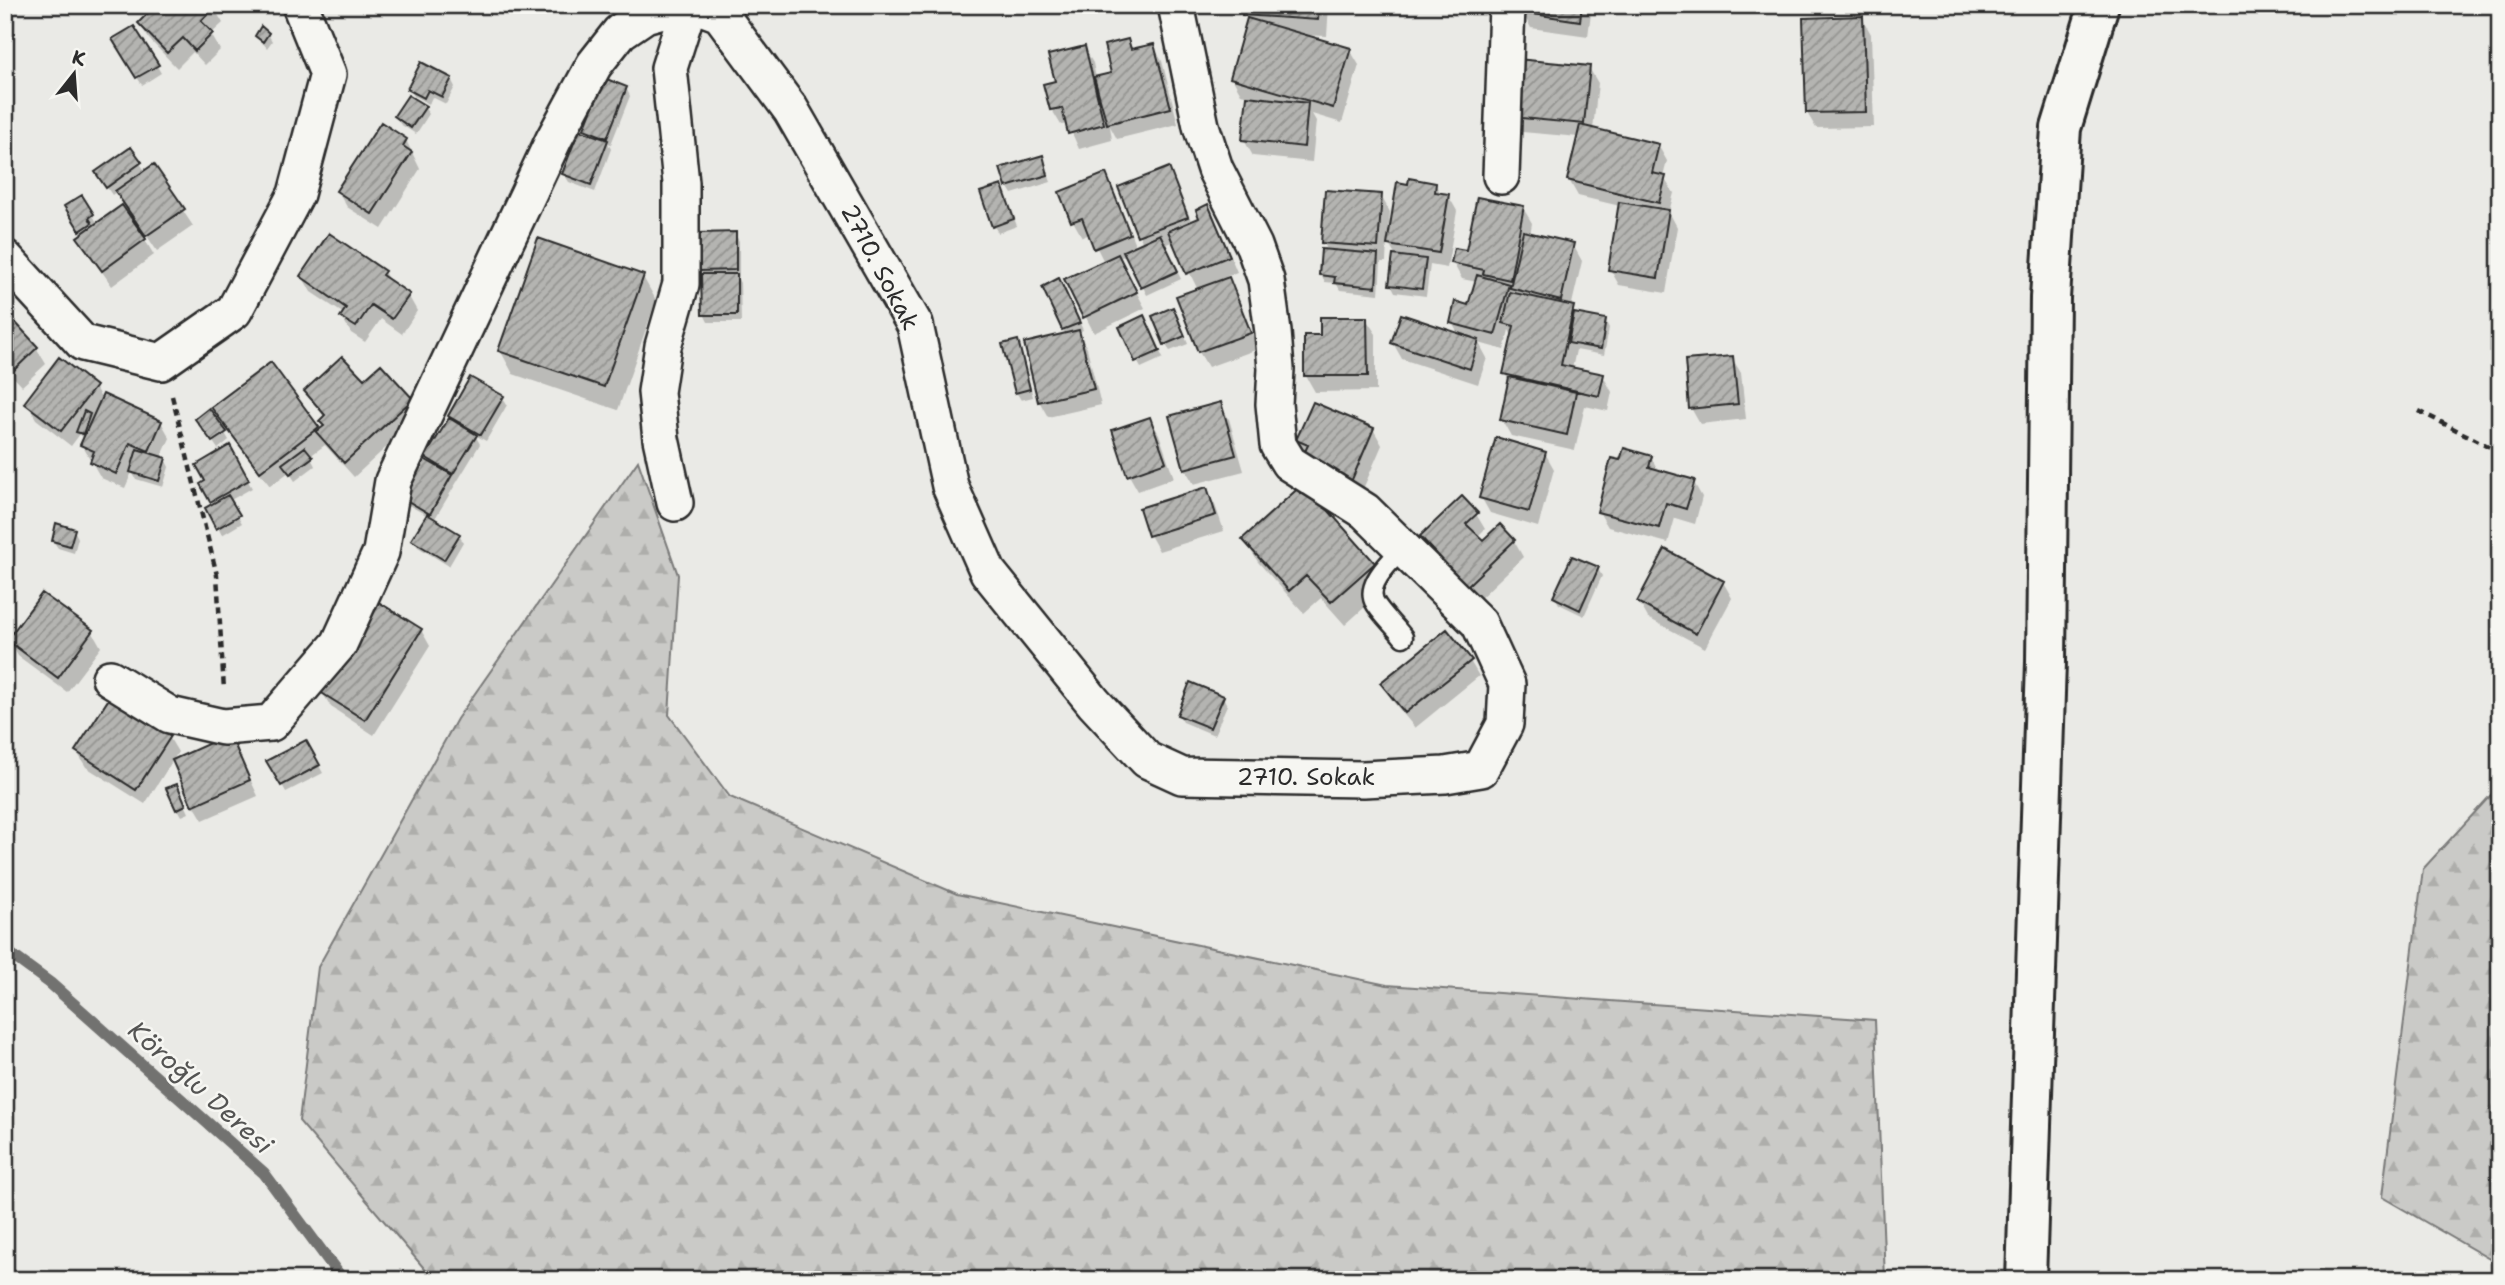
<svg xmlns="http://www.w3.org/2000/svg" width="2505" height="1285" viewBox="0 0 2505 1285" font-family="'Shantell Sans',sans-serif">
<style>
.forest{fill:url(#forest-firs);stroke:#7a7a79;stroke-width:2}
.shadow{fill:#0003}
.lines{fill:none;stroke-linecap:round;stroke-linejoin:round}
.stream{stroke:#727270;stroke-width:12}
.building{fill:url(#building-hatch);stroke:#2b2b2b;stroke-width:2}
.service-casing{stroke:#2b2b2b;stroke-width:23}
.minor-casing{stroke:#2b2b2b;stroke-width:40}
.secondary-casing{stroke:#2b2b2b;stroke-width:44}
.path{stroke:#2b2b2b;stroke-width:4.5;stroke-dasharray:7 5;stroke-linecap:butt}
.service{stroke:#f6f6f2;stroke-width:18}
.minor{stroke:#f6f6f2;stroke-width:35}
.secondary{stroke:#f6f6f2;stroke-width:38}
.labels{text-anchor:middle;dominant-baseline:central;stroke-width:5;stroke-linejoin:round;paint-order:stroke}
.street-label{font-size:24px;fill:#2b2b2b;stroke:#f6f6f2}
.water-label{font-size:26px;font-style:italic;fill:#545453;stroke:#f6f6f2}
</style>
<defs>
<pattern id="forest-firs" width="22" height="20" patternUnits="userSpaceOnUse" patternTransform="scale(1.75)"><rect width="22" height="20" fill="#cacac7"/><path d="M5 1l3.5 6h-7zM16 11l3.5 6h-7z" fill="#aeaeab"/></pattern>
<pattern id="building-hatch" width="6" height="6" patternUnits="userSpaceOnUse" patternTransform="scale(1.75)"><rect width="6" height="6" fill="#b4b4b1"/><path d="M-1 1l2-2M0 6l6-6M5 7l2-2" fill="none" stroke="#939390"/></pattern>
</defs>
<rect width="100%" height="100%" fill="#eaeae6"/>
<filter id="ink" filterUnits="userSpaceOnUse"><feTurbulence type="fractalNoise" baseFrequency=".0143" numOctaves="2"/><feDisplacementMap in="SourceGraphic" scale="14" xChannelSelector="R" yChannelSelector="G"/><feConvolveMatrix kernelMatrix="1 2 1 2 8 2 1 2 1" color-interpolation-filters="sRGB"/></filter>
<g filter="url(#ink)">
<path class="forest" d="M638 461 678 575 669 715 730 797 957 894 1387 985 1875 1020 1885 1280H434L299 1121 318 967 457 719Z
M2500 785V1265L2382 1197 2423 869Z"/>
<path class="shadow" d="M1244 5H1329L1327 36 1301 35 1350 50 1359 65 1342 123 1312 114 1316 121 1312 162 1253 156 1244 140 1249 96 1241 94 1232 78 1248 22 1244 14Z
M1523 5H1592L1588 36 1531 28 1522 12Z
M214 8 223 23 211 34 220 50 205 65 193 52 177 68 149 39 140 24Z
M1862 18 1871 34 1874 127 1816 128 1807 113Z
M134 28 161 73 142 85 114 40Z
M268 34 272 41 267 48 257 36Z
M1128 41 1133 50 1153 46 1162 61 1178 124 1117 139 1110 126 1112 140 1079 149 1068 124 1061 125 1052 110 1045 85 1057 82 1084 48 1093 63 1096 78 1113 74Z
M1589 68 1598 83 1593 129 1658 145 1667 161 1663 177 1674 193 1669 212 1677 227 1666 293 1619 285 1610 269 1620 206 1578 196 1569 180 1579 137 1522 132 1513 116Z
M451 79 455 87 446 104 432 97 429 104 414 96 409 89Z
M626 88 630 96 611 144 608 143 611 149 595 192 569 182 564 174 590 136 586 129Z
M424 107 429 114 416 134 400 124 396 116Z
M406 140 420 169 382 229 347 207 338 191Z
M130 149 146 172 154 167 193 226 157 251 117 191 112 195 102 180Z
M1042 157 1051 182 1012 194 1007 186Z
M1168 169 1177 185 1192 223 1202 219 1207 207 1216 222 1237 272 1227 276 1237 294 1258 349 1208 367 1199 352 1179 297 1198 290 1174 241 1164 245 1181 279 1147 295 1127 255 1118 258 1145 308 1094 333 1067 280 1104 262 1090 234 1082 237 1073 221 1105 176 1114 191 1136 247 1143 244 1120 188Z
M1435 184 1441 194 1448 195 1457 211 1447 268 1430 265 1426 296 1395 292 1391 284 1395 255 1387 241 1386 262H1381L1379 294 1340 290 1336 283 1325 282 1321 275 1328 251 1323 242 1381 196 1390 212 1388 232H1391Z
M1005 194 1017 226 998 233 994 226Z
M82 197 98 224 145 240 154 255 112 286 89 253 80 238 84 235 66 206Z
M1523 208 1532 223 1530 235 1573 245 1582 261 1571 308 1577 315 1605 320 1609 328 1604 355 1576 350 1572 369 1603 376 1612 392 1608 411 1585 406 1575 450 1511 436 1502 420 1510 382 1505 374 1514 338 1509 330 1504 350 1479 343 1487 358 1478 384 1402 359 1393 343 1459 335 1452 323 1470 308 1477 282 1462 279 1453 263Z
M735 234 739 241V277H737L740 283 741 322H708L704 314 703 275 700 270Z
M384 272 390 282 408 295 417 311 402 334 381 319 365 342 351 333 342 317 344 314 311 292 302 276Z
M643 277 656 300 618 410 513 374 500 350Z
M1044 288H1063L1083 330 1078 332 1087 348 1101 405 1048 417 1039 401 1066 335Z
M5 314 37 349 46 364 22 386 5 368Z
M1177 317 1188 344 1170 351 1165 344Z
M1366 319 1376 334V391L1315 392 1306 376 1322 337Z
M1147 325 1163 358 1141 368 1137 361Z
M1017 342 1021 350 1033 397 1021 400 1016 392Z
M1732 358 1741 373 1746 419 1700 424 1691 408Z
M271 365 320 432 325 427V418L306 392 364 382 411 400 420 416 354 477 325 445 310 456 315 466 295 481 289 472 270 486 224 426 213 408Z
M5 375 11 384 5 390Z
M95 387 102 400 161 422 170 438 161 458 165 459 169 467 163 487 136 479 132 472 125 488 101 478 82 445 85 440 80 434 71 446 36 419 27 403Z
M502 397 507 405 486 441 475 435 480 444 434 520 459 535 463 542 449 566 418 547 413 540 428 516 403 502 432 465 427 457 455 423 450 416Z
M1220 404 1229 419 1244 471 1194 484 1185 469 1171 417Z
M1150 419 1159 434 1174 478 1138 491 1129 475Z
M202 426 223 430 229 440 218 449Z
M1373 429 1382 445 1360 496 1306 454 1298 440Z
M229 448 252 488 229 501 242 523 222 535 207 508 214 505 202 484 207 482Z
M1545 453 1554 469 1538 527 1490 513 1481 497Z
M1651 457 1659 472 1693 481 1702 497 1695 524 1675 518 1668 543 1608 527 1599 512 1622 462Z
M1304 486 1374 564 1387 587 1345 625 1321 598 1304 613 1258 562 1244 539Z
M1206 489 1215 505 1224 531 1159 551 1150 535Z
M1476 514 1485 529 1477 537 1482 543 1514 541 1523 557 1477 601 1431 552 1422 537Z
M74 530 78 538 74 553 58 548 53 541Z
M1573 558 1598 569 1602 576 1584 616 1559 604 1555 597Z
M1723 582 1732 598 1705 648 1648 618 1639 602Z
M421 630 430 646 374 735 331 707 322 692Z
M92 631 101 647 67 692 18 656 9 640Z
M1470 661 1479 676 1415 728 1391 699 1382 683Z
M1223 697 1227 705 1214 735 1183 722 1178 714Z
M230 736 258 796 203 820 194 805Z
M169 737 178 752 145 804 86 767 77 752Z
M306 742 323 773 286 792 269 761Z
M180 793 189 813 182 816 178 809Z"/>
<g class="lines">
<path class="stream" d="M5 950 50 983 264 1173 343 1280"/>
</g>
<path class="building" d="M156 5H214L215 7 201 21 213 33 195 51 183 38 167 53 138 23Z
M1242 5H1319L1318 20 1242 15Z
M1521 5H1582L1580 21 1520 12Z
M1863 16 1866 112 1806 113 1803 18Z
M1247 18 1351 48 1333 108 1230 78Z
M134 26 159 65 136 78 112 39Z
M261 26 269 33 263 42 255 36Z
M1128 39 1131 49 1154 44 1171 108 1107 124 1094 77 1111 73 1104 45Z
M1085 46 1104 124 1068 134 1062 108 1050 110 1043 84 1055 81 1048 55Z
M1517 59 1590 66 1584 124 1511 117Z
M421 62 452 78 442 97 428 90 424 98 407 89Z
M604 78 627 87 607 138 584 129Z
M408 95 426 106 411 128 394 116Z
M1247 96 1308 103 1304 147 1242 140Z
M381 122 407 139 403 146 412 152 372 214 336 191Z
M1580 125 1659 144 1652 173 1666 176 1659 203 1567 180Z
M579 130 608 140 591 185 562 174Z
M131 147 142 162 106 188 95 172Z
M1043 155 1048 175 1006 187 1000 168Z
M154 164 185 209 146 236 115 191Z
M1169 167 1188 217 1137 236 1118 187Z
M1106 173 1130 234 1094 249 1082 218 1071 222 1059 192Z
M1409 178 1436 183 1435 192 1449 194 1439 253 1387 245 1397 182 1408 184Z
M1002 185 1014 219 992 227 980 192Z
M1325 190 1382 194 1378 247 1321 243Z
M82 195 94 214 89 218 92 223 80 231 64 206Z
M1477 197 1524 206 1510 280 1483 274 1484 270 1451 263 1454 248 1466 250Z
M1619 202 1669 210 1658 278 1608 270Z
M1208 204 1230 256 1186 274 1168 231 1199 218 1196 210Z
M122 205 146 239 102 271 77 237Z
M1523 231 1574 243 1561 301 1510 288Z
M736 232V270L699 271 698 233Z
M329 233 385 271 382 275 410 294 392 319 371 305 356 327 340 317 346 308 300 276Z
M1160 234 1178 271 1141 288 1123 251Z
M538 238 644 275 604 387 498 351Z
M1321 249 1378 254 1376 287 1334 283 1335 277 1319 275Z
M1118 254 1137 292 1083 318 1064 279Z
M1393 255 1426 259 1422 289 1389 285Z
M701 274H737V315H702Z
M1477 275 1509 284 1495 335 1450 323 1455 301 1468 305Z
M1229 277 1251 333 1198 352 1176 296Z
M1059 278 1080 323 1062 330 1042 287Z
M1510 292 1574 306 1561 365 1604 374 1599 396 1503 374 1514 326 1503 323Z
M1173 307 1185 336 1164 345 1152 316Z
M5 311 38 347 12 372 5 364Z
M1574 313 1606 319 1601 349 1568 343Z
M1401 314 1479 340 1470 369 1391 343Z
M1144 315 1160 351 1135 362 1119 327Z
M1320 317H1367L1368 376H1304V335H1320Z
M1079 330 1094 389 1038 402 1024 343Z
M1018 340 1030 389 1015 393 1002 344Z
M342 356 364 379 381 364 413 399 344 463 316 432 324 426 319 421 325 415 304 391Z
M1733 356 1738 404 1689 409 1685 360Z
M59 357 96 386 61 431 24 403Z
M271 362 319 427 260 472 211 407Z
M470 377 504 396 481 435 448 416Z
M1509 377 1576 392 1567 435 1500 420Z
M103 394 162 421 149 451 130 443 116 474 90 462 94 451 80 445Z
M1221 402 1236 455 1184 469 1169 416Z
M1313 402 1374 428 1351 482 1301 460 1308 445 1296 440Z
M209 408 227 432 212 442 195 419Z
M84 411 90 414 83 434 76 432Z
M1150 417 1166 462 1127 476 1112 430Z
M449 418 477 435 453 474 425 457Z
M1496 437 1546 452 1529 512 1479 498Z
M230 445 249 480 210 502 200 484 205 481 196 465Z
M305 447 313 457 290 474 282 464Z
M1624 448 1652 456 1649 467 1695 480 1686 509 1666 503 1659 528 1597 512 1611 458 1620 460Z
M137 449 166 458 159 481 130 472Z
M419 456 452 475 430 514 396 494Z
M1304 483 1375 563 1331 602 1306 576 1289 591 1242 539Z
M1207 487 1216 515 1148 536 1139 508Z
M228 495 240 515 216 529 205 508Z
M1462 496 1478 513 1466 524 1483 540 1500 524 1515 540 1467 586 1420 536Z
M427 514 460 534 444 560 411 540Z
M56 523 75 529 70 546 52 541Z
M1665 549 1724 581 1696 634 1637 602Z
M1572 556 1599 567 1580 610 1553 597Z
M42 593 93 630 58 678 7 640Z
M377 601 422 629 365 720 320 692Z
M1447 629 1472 660 1405 713 1380 683Z
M1190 682 1224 696 1210 728 1177 715Z
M110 697 171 736 136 790 75 751Z
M230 734 250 780 192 806 172 760Z
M306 740 320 765 281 786 266 761Z
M177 784 186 805 176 810 166 788Z"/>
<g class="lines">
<g class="service-casing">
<path id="service" d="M1403 548C1392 560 1366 583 1374 601 1380 613 1395 626 1403 637"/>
</g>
<g class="minor-casing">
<path id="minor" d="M696 5 720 14 791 110 915 325 950 486 988 572 1094 703 1147 760 1182 776 1363 779 1445 775 1481 769 1505 724 1507 684 1479 623 1365 511 1289 463 1278 445 1274 404 1276 369 1273 332 1266 280 1254 246 1215 169 1201 126 1176 5
M1501 176 1507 5
M5 258 83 343 161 362 234 311 296 194 328 74 300 5
M675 503 661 439 656 392 663 346 681 284V183L669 68 689 5
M110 678 170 715 223 727 271 723 339 644 381 552 393 481 554 139 594 65 620 32 645 15 681 5"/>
</g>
<g class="secondary-casing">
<path id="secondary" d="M2026 1280 2046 662 2050 298 2061 128 2099 5"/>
</g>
<path class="path" d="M172 396 217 575 224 690
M2419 411 2500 452"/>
<use href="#service" class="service"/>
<use href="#minor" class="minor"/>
<use href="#secondary" class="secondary"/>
</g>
</g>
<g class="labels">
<g class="street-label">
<text transform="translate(880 267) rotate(62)">2710. Sokak</text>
<text x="1306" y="777">2710. Sokak</text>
</g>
<g class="water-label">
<text transform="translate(201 1087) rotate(42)">Köroğlu Deresi</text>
</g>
</g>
<rect width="2505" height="1285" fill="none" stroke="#f6f6f2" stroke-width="28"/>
<rect x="14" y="14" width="2477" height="1257" fill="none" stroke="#2b2b2b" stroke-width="2.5" filter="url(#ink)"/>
<g transform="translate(74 74) rotate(17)" stroke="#f6f6f2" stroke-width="5" paint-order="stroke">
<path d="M0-5L12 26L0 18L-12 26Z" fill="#2b2b2b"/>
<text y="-10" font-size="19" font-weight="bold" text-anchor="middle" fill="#2b2b2b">K</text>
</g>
</svg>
